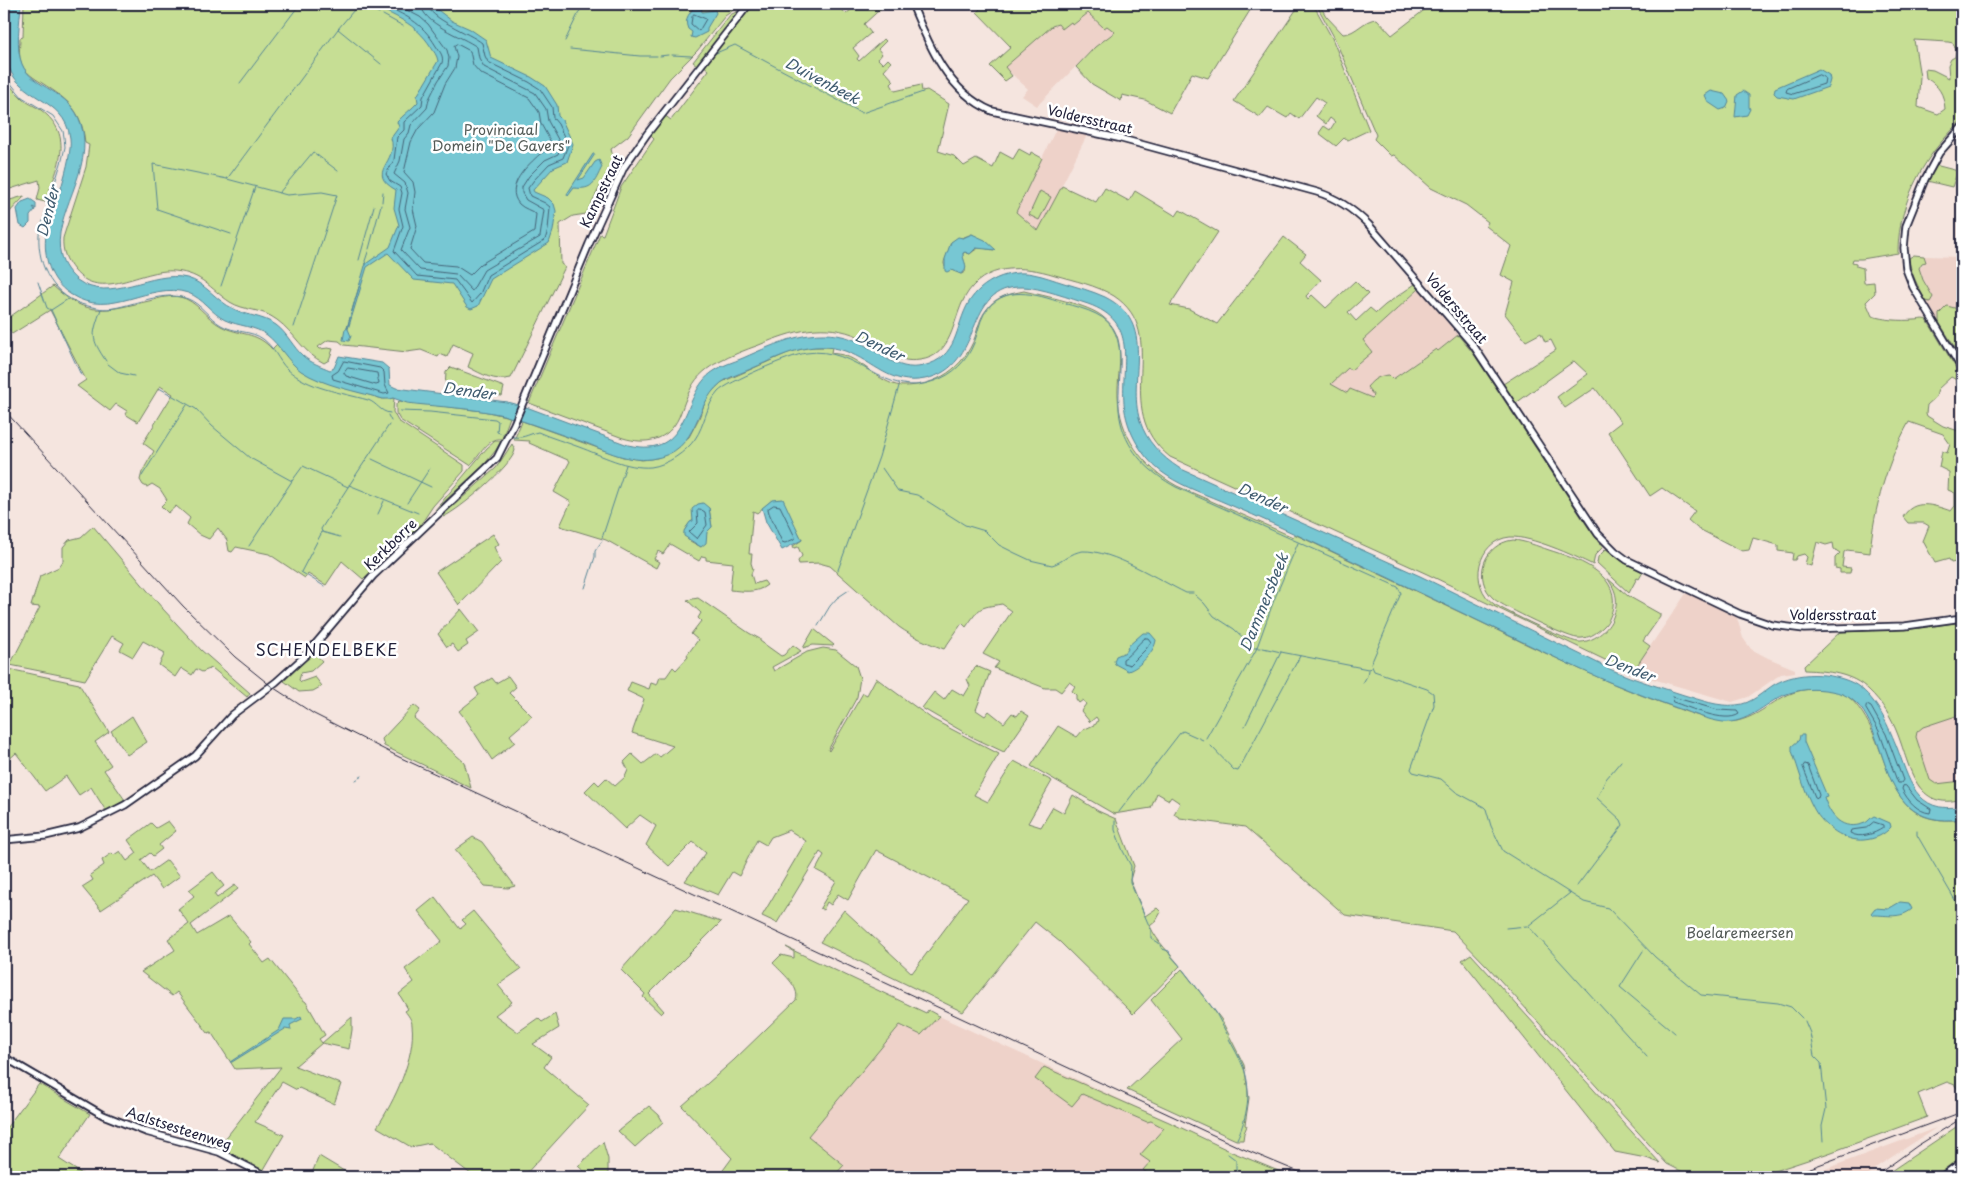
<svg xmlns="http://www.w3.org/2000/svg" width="1966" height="1181" viewBox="0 0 1966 1181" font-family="'Playpen Sans',sans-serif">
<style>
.built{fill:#eed2c9}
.green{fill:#c6de94;stroke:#748068;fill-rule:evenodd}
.water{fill:#77c7d3;stroke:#558596}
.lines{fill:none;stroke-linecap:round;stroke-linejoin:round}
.shore{stroke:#446478;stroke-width:1}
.stream{stroke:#558596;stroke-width:1}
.secondary-casing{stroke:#22223b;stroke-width:9}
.primary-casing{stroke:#22223b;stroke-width:10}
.secondary{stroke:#fff;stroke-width:5.5}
.primary{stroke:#fff;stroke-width:6}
.rail{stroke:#22223b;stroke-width:1}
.labels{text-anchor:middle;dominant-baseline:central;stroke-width:5;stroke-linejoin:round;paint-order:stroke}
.street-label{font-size:14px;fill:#22223b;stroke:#fff}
.park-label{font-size:14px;fill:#535a56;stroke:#fff}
.water-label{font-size:15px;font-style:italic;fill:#405c70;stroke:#fff}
.quarter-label{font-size:16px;letter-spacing:1px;fill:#22223b;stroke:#fff}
</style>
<rect width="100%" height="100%" fill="#f5e5df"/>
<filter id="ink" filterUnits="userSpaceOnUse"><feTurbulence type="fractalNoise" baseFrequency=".02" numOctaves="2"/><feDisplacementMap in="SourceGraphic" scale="10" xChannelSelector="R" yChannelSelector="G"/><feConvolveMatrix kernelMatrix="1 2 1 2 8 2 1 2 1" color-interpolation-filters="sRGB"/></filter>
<g filter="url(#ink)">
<path class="built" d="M1088 13 1104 28 1107 25 1115 32 1095 47 1037 106 1022 96 1028 89 1004 67 1052 26 1071 22 1074 25Z
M1056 129 1087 135 1039 231 1016 212Z
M1924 256 1962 257V310L1947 307 1939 314V322L1926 301 1928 302 1933 297 1923 280 1919 268 1925 262Z
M1419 289 1458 335 1438 351 1436 349 1372 393 1375 397 1372 398 1351 389 1347 393 1331 384 1348 367 1372 352 1362 341Z
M1687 592 1737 618 1743 638 1751 649 1768 658 1795 669V672L1781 674 1748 697 1732 702 1632 673Z
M1962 711V799L1945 800 1931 797 1918 787 1910 771 1898 734Z
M939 1016 1169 1122 1180 1177H833L844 1165 808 1136 900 1025 921 1035Z
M1936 1128 1878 1166 1866 1177H1804Z"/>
<path class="green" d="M24 4H742L725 16 697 51 670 78 628 136 611 149 613 157 612 163 586 214 573 216 560 224 561 264 565 267 511 378C494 382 482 374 468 367L473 353 453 344 447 357 440 354 438 357 421 350 407 352 344 345 339 341 328 340 318 347 320 349 328 348 333 349 329 360 324 363C302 352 295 333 277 320 261 308 244 311 230 302 209 288 203 274 175 271 141 268 101 303 74 270 66 260 62 251 63 238L86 167 89 145 85 143C82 110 68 100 42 83 34 78 26 73 22 65 18 56 20 46 20 38L23 37Z
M752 4H837L846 14 858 4H886L864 24 871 33 853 48 859 56 857 59 859 61 884 39 886 41 878 49 882 54 878 59 883 64 888 59 891 62 884 70 894 81 891 84 895 91 921 85 922 91 927 90 949 104 938 151 954 156 964 166 976 159 993 168 1000 152 1013 159 1019 149 1030 155 1031 152 1042 158 1016 212 1038 231 1062 186 1096 202 1105 188 1129 201 1135 191 1176 216 1180 210 1218 232 1170 305 1189 309 1217 324 1284 237 1306 254 1300 261 1321 280 1306 296 1308 299 1312 295 1326 308 1355 281 1368 294 1348 312 1356 321 1370 308 1376 313 1385 305 1415 284 1419 289 1363 340 1372 352 1351 370 1348 368 1331 384 1347 393 1350 389 1372 398 1374 396 1367 387C1374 379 1378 376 1389 375L1393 379 1436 349 1438 351 1458 335 1473 353 1588 527 1603 547 1595 555 1593 565C1573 555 1531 536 1510 537 1477 540 1468 586 1494 604 1505 611 1567 641 1578 642 1592 643 1609 630 1613 617 1619 602 1617 591 1607 578L1628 596 1660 614V617L1643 641 1650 646 1632 673 1427 574 1170 457C1108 408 1173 335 1114 296 1096 285 1075 281 1055 275 1023 265 984 263 965 297 952 320 953 356 920 360 895 364 882 347 860 337 824 321 793 331 759 345 745 350 732 355 719 362 708 367 697 376 691 388 686 397 683 407 679 417 668 441 646 445 623 438L529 403 600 234 603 235 621 187 654 139 650 135 664 115 671 120 709 70 702 64ZM972 234 995 250C980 249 982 244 970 254L965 252 963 253C962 260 967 264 965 272L961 274C934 263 946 266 951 242Z
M976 4H1254L1208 78 1192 73 1170 113 1145 100 1122 95 1121 101 1092 84 1076 67 1095 47 1115 32 1107 26 1104 28 1088 13 1073 25 1071 22 1062 29 1058 24 1052 26 1005 67 1012 76 1005 81 990 66 1011 47 977 12 980 9Z
M1300 4H1313L1332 38 1369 130 1348 140 1344 138 1336 146 1319 133 1324 126 1330 130 1335 122 1330 118 1326 124 1316 116 1325 103 1316 97 1299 119 1291 113 1287 118 1268 107 1260 117 1234 101Z
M1316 4H1319L1326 16 1343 34C1356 34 1364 19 1377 19L1392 35 1432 4H1962V119C1953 130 1942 140 1934 151 1912 181 1898 216 1898 253L1862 259H1853L1852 262 1856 263V266L1863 268 1864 283 1874 282 1875 293 1866 302 1872 316C1884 320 1901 321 1914 320 1920 320 1922 318 1927 320L1962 378V393L1955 379 1951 377 1938 389 1936 397 1927 405 1926 413 1927 416 1943 426 1962 432V565H1956V562L1951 563 1949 559 1935 563 1923 541 1929 526 1924 523H1908L1903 517C1914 498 1933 505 1951 511L1955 506V493L1948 490 1949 472 1939 467 1942 451 1947 453 1950 444 1943 434 1909 422C1887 462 1874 507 1870 553L1847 550 1844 552 1842 567 1851 568 1850 573H1840V569L1835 568V558L1840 553 1834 549 1833 543 1826 545 1817 542 1811 566 1805 564 1807 557 1804 554 1797 556 1795 560H1792L1793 553 1778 551V545L1753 538 1749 550 1742 551 1697 528 1688 520 1695 511 1662 488 1650 496 1608 432 1621 422 1595 388 1565 408 1557 397 1588 374 1574 361 1516 403 1503 384 1556 350 1551 340 1545 342 1541 333 1526 341 1505 314 1514 282 1501 275 1511 246 1486 226 1488 222 1466 205 1431 188 1394 155 1391 156 1374 139 1376 135 1334 37ZM1914 40 1948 42 1953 43 1956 49 1955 57 1951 59 1948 65 1949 78 1933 70 1925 69 1926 78C1939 86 1944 94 1945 109L1938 114 1918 107 1920 77Z
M742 9 697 65 693 62 730 15Z
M4 77C9 84 15 92 22 98 27 103 35 106 41 110 76 136 57 169 45 202L37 200 40 188 39 180 7 190 10 200 24 196V197L4 218Z
M1935 165 1962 172V177L1956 176 1952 187 1927 181Z
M1040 191 1051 197 1039 220 1029 215Z
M1914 255 1924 256 1926 262 1922 263 1919 268 1923 280 1933 297 1930 302 1926 301C1919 288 1910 273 1909 258Z
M53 286C89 319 106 310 149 301 159 298 170 295 180 297 196 300 206 318 221 326 240 336 256 331 272 349L277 344 319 380 383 399 394 398 393 412 398 421 464 465V471L433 506 417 530 387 555 363 579 342 561 326 585 308 574 305 578 269 554 236 547 232 552 229 551 227 540 218 528 209 539 200 535 187 524 190 518 176 506 168 513 161 506 167 500 160 489 152 484 147 487 143 485 140 480 142 472 154 451 143 443 173 394 160 386 138 422 125 414 127 411 116 404 110 411 77 386 86 380 50 310 12 334 4 321Z
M1024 291C1044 296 1088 304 1103 317 1129 337 1117 368 1118 395 1119 436 1143 467 1177 486L1293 537 1294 534C1373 571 1452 608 1530 646 1576 667 1621 689 1668 705 1679 709 1691 714 1702 717 1711 719 1728 723 1737 721 1768 714 1780 688 1817 689 1824 689 1833 690 1840 692 1850 696 1857 705 1863 714 1893 760 1886 830 1962 819V1097L1955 1085 1947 1082 1918 1094 1927 1117 1829 1153 1756 1177H1693L1667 1164 1489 968 1453 931 1345 915 1245 827 1180 818 1174 814 1180 803 1171 797 1169 800 1157 793 1151 808 1114 814 1031 766 1058 726 1077 737 1083 730 1096 724 1098 720 1096 717 1090 722 1081 711 1086 704 1083 700 1079 703 1076 699V695L1072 691 1075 686 1069 682 1061 692 1055 688H1045L994 668 999 662 983 654 1012 611 1002 604C978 608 981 606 966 627L962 623 944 649C928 643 913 637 899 627L830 566 819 563 799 564 798 561 802 556 798 547 794 548 793 546 802 540 795 526 772 500 757 513 753 511 749 554H752L751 563 753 569 751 574 754 584 764 581 767 585C756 594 742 591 730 590L733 563 706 560V557L702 556 699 561 670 544 663 554 658 551 654 559 659 562 656 568 606 540 560 526 571 502 554 492 570 461 529 443 530 441 514 440 522 421 623 457 642 460 657 458 689 437 699 418 708 395 722 382 790 352 810 347H832L831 353C836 354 841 354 846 356 865 363 883 386 904 386 936 386 964 368 975 337 978 328 980 317 987 309 996 296 1010 294 1024 291ZM709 508 712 527 707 532 701 547 690 541 684 534C685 522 700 516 709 508Z
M1947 306 1962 310V359L1939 322V314Z
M451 367 504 387 502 396 445 389 446 372Z
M399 401 483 411 510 417 502 439C487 437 480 457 470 465L400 420 396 413V404Z
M495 441H501L496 450 483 466 435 510 487 448Z
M512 444 515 450C513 465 458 511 443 517V515L496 468Z
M93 526 163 609 201 650 250 693 247 697 212 668 202 672 196 669 192 675 181 668 175 677 159 665 165 653 143 641 133 657 120 650 124 643 112 636 85 680 10 665 40 607 31 606 40 576 59 567 63 561V547L69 540 81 537Z
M493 534 499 544 494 547 501 562 459 605 436 572Z
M1513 540C1525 541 1537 546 1549 550 1574 558 1618 572 1613 606 1612 613 1609 621 1604 626 1596 634 1588 639 1577 638 1566 637 1504 607 1494 599 1472 579 1483 544 1513 540Z
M1606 549 1623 562 1643 572 1639 579 1637 578 1629 593 1597 563 1598 557Z
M698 598 749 633 760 639V641L781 656 784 655 793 645 801 651 772 667 774 671 807 652 823 648 836 650 856 666 860 678 857 697 828 750 829 751 863 693 867 695 876 678 932 719 999 754 974 795 988 802 1014 761 1052 781 1028 823 1041 827 1053 807 1064 813 1073 795 1098 811 1116 819 1134 866 1130 880 1145 916 1157 908 1161 912 1156 921 1150 926C1157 942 1170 953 1180 966L1133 1014 1060 942 1035 922 963 1012 820 942 844 910 912 973 968 898 876 850 848 900 838 894 831 905 827 902 823 910 820 908 836 881 816 870 824 855 820 852 777 923 762 916 806 841 789 830 771 837 766 845 757 840 739 876 732 872 718 895 685 881 706 853 693 842 669 866 646 845 656 826 640 815 625 829 585 791 595 781 599 785 606 778 615 786 625 777 628 770 624 762 632 754 643 764 656 754 660 757 673 746 632 733 644 699 627 691 631 682 649 689 651 683 657 685 660 677H666L673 667 676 670 688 657 687 655 698 640 691 634 701 621 698 618 701 613 687 600Z
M461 609 479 632 466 641 468 645 458 652 452 644 447 647 438 634Z
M1962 622V714L1923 727 1917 732 1916 737 1930 780 1936 784 1962 781V799C1916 812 1910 766 1898 735 1892 719 1882 702 1869 690 1852 673 1827 671 1805 670L1804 666 1840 632 1911 629Z
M814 629 834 645 833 646 813 645 803 648Z
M314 652 322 661 311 671 301 673 299 680 301 682 315 677 322 686 313 691 299 692 284 681Z
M976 666 990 672 976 710 985 716 989 711 1004 723 1012 713 1017 716 1021 711 1029 716 1004 752 972 737 922 708 934 692 944 700 952 689 964 696 970 686 967 679Z
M4 668 79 684 109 732 95 742 111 765 104 770 125 800 106 811 91 787 79 795 66 776 45 791 16 753 4 764Z
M508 676 516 687 509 693 532 716 510 735 515 742 492 760 467 721 459 711 479 695 475 688 492 678 496 683Z
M414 705 420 710 414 718 464 762 471 788 384 746 382 739Z
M132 716 147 742 127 755 111 731Z
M168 821 176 831 159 845 162 849 153 856 150 853 141 860 150 872 167 860 180 876 162 889 152 876 101 910 82 887 93 880 90 875 104 865 102 860 112 853 114 855 120 851 127 861 137 853 128 840 151 823 156 828Z
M473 837 482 842 515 886 508 888 485 886 455 850Z
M213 872 224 886 214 894 217 898 235 885 238 889 191 925 197 935 229 916 251 942 249 944 264 963 270 959 302 999 306 1002 325 1035 319 1039 322 1043 352 1017V1030L349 1049 322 1043 295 1066 341 1084 334 1104 299 1088 297 1090 282 1082 255 1122 284 1135 263 1171 218 1148 281 1067 235 1069 211 1032 208 1033 177 992 172 996 141 972 175 950 168 939 189 924 178 909 194 896 189 890Z
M435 897 460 929 466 924 462 920 473 911 521 969 498 985 512 1002 495 1015 518 1032 538 1018 542 1022 555 1014 559 1028 533 1044 551 1057 544 1067 589 1105 523 1177H471L472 1175 430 1143 411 1147 377 1127C394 1102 416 1056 412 1025 412 1020 408 1015 405 1011L408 1009 399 994 414 982 405 969 442 941 418 911Z
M676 908 721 922 649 994 664 1011 661 1014 643 997 645 994 621 970Z
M786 947 926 1013 928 1010 939 1016 921 1035 900 1025 808 1136 844 1165 833 1177H718L732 1158 682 1106 734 1060 796 1000C801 987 781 972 773 963L781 955 794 958V952Z
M1471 954 1660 1163 1646 1158 1615 1152 1462 960Z
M1182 969 1221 1019 1244 1065 1249 1098 1245 1125 1247 1126 1244 1133 1243 1140H1236L1127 1090 1182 1039 1151 1000Z
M1044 1067 1169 1122 1232 1152 1293 1177H1152L1143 1170 1150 1162 1140 1155 1164 1128 1151 1121 1147 1122 1082 1094 1072 1106 1035 1079Z
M39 1084 90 1114 59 1159 87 1177H4V1131Z
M649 1106 659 1115 663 1122 635 1147 618 1131Z
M1962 1123V1152L1957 1161 1936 1177H1882Z
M603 1142 608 1159V1177H590L578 1166Z
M319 1156 354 1177H319L312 1173Z"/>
<path class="water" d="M7 4H21C20 22 15 47 22 64 32 89 70 89 81 124 96 170 50 216 61 256 63 265 70 274 77 280 111 305 151 269 187 278 206 283 216 301 234 309 247 316 263 316 276 325 287 333 293 347 303 356 311 363 321 366 330 370L334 368 339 356 382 363 389 369 390 385 396 388 507 402 529 408 628 445C693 460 679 393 714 371 722 365 734 362 743 358 777 343 814 325 852 339 876 348 896 373 923 366 959 357 954 328 969 302 982 281 1009 269 1033 274 1044 276 1054 280 1064 283 1077 287 1092 291 1105 297 1159 324 1126 377 1140 421 1146 441 1162 457 1179 468L1420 576 1612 670C1635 680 1660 687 1684 695 1701 700 1718 707 1736 705 1752 704 1762 692 1775 684 1798 671 1830 672 1853 683 1875 695 1887 723 1896 745 1909 778 1915 816 1962 806V819C1861 833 1901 701 1831 691 1815 688 1799 689 1784 695 1764 704 1747 724 1723 722 1707 720 1692 713 1677 708 1634 693 1593 676 1552 656 1476 620 1401 583 1325 548 1293 533 1261 518 1228 504 1208 495 1185 488 1166 475 1143 460 1126 431 1124 403 1121 362 1139 322 1088 304 1072 299 1039 287 1023 287 961 285 987 366 925 379 890 386 875 362 845 351 812 339 783 355 753 368 744 372 735 375 727 379 691 399 704 452 651 459 628 462 606 451 586 443 558 434 531 423 503 415 472 408 439 407 407 403L393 398 389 399H383C356 391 324 386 301 371 287 361 280 345 267 335 255 326 238 326 225 320 211 313 203 298 188 293 149 280 111 321 70 294 50 281 43 257 46 234 53 211 73 160 70 138 65 96 16 101 7 61 3 43 6 22 7 4Z
M370 4H430L452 21 470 29 486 40 491 58 531 77 545 86 557 105 558 116 562 120 573 144 567 162 553 168 533 190 534 192 548 198 554 204 556 211 553 231 549 243 491 279 478 306 471 309 467 307 452 284 414 280 388 253 367 267 348 329 351 336 349 341 343 340 345 329 347 328 365 266 367 263 390 247 399 225 394 208 396 190C364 172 399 163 391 138L399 127 397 122C403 115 412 109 418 102L417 96 438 61C437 55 434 52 431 47 416 23 394 16 370 4Z
M695 4H701L702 12 715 10 716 13 707 28V32L695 38 691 37 692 32 688 29C683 17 691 14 695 4Z
M1819 69 1829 75 1830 80 1828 87 1794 99 1777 96 1774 93 1775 88Z
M1711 91 1724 94 1729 101 1726 108 1720 110 1708 102 1705 95Z
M1743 91 1749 95V107L1750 109 1747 115 1735 117 1737 95Z
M593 154H595L578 180 584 178 595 162 599 160 602 167C594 183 593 190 574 188L568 196 567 194Z
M30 199 36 203V209L33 207 35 210 30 216V223L25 228 20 225 17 209 22 202Z
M972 234 985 240 996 250 976 248 970 254 965 252 963 253C962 261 971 268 961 274L951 270 947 272 945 271V259L951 242 958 237 963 238Z
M783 499 802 540 782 550 766 522 762 508 772 500Z
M703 503 709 508 712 527 707 532 706 543 701 547 684 536V531L690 522 693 521 692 509 698 504Z
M1143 633H1150L1156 640C1155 651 1139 668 1128 671L1115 664 1114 661 1116 656 1126 652 1128 649 1127 647Z
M1800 735H1804V742L1827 796 1824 797C1830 816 1842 832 1865 823 1868 822 1870 818 1874 816L1890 823 1891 827C1884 835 1875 839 1864 840 1845 842 1823 826 1814 809 1804 791 1799 770 1792 751V746L1799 740Z
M1900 902 1909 903 1912 909C1900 919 1888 915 1873 915L1871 913 1875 908 1888 909Z
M301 1016 302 1019 290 1025 291 1030 285 1029 232 1062H230L279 1030 284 1019H296Z"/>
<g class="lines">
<path class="shore" d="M381 4C406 16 421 21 436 46 440 52 444 56 442 63L423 97 422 105 404 122V130L397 137 394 160 386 174 390 181 400 187 402 193 399 209 403 226 394 251 417 276 455 280 472 303 480 294 488 275 545 240 548 230 550 207 545 203 530 196 528 188 534 180 549 164 563 158 568 145 558 124 553 118 552 107 540 89 529 82 488 62 485 56 482 43C470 33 429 19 427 4
M395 4 420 17 428 24 447 50 449 58 448 66 438 81 429 99 427 108 411 125 409 133 404 139 400 161 394 174 405 183 408 193 405 209 410 227 401 250 420 270 456 274 472 291 484 270 540 237 544 210 526 200 522 193V187L529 176 545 160 558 154 561 145 548 121 546 109 535 93 484 67 479 58 477 47C462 36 422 24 421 4
M694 14 706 19 699 31 691 24 692 17Z
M457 44 470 51 473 65 480 73 529 98 539 112 541 124 553 146C550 151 545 150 540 154 528 165 504 186 519 204 524 209 531 210 536 214L534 232 481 264 470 275 456 266 423 263 410 249 417 226 413 209 415 192 413 182 404 172 411 142 418 129 434 112 445 84 455 68 457 57 454 46Z
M1819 75 1825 78 1824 84 1793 94 1786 92 1787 89Z
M344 361 380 368 384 372 385 385 389 393 384 394 333 379 332 375 338 371Z
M348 368 377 373 379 384 376 385 346 376 344 373Z
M774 505 780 506 795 537 794 539 785 543 782 542 769 513 768 509Z
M700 509 705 512 707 525 697 539 689 532 698 523 697 512Z
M1145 638H1148L1151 642 1146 649 1130 665 1123 663V659C1132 654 1136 645 1145 638Z
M1673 697 1718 710 1737 711 1739 714C1725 724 1689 707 1673 702Z
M1867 705 1871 707 1886 734 1903 780 1901 783H1898L1896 778 1879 731 1866 709Z
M1805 764 1808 765 1819 795 1818 798 1815 797 1803 767Z
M1906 786 1917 800 1931 809 1930 813C1918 812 1907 800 1902 789L1903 786Z
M1874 822 1883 825V828C1874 834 1860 839 1850 833L1851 830 1866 828Z"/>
<path class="stream" d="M359 4 338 29 381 64
M361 4 379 13
M383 15 403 26
M565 41 581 8V4
M570 49 640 56H657
M716 53 735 45 862 113 923 92
M672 55 691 56
M660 56 668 55
M4 75 22 97 53 116 63 131 64 137 65 147 62 160 39 234C37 267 54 298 88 306 96 308 105 310 114 308 137 304 165 290 188 299 201 304 209 318 221 325 234 333 251 330 263 339 274 347 278 360 287 369 309 389 340 392 368 400 377 403 380 412 390 413
M240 83 300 4
M227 179 153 164 157 209 231 234
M279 193 313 152 338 171
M382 202 383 192
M369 249 381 205
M359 260 374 206
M366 265 365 261 368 252
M38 282 47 308 51 310
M221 286 255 187
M68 299 51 310 81 375
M355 300 360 284
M101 309C92 336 90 337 106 361
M294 327 337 195 322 192 287 195 227 179 338 29
M347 329 354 303
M108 364 120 373 134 376
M159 388 196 409 212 426 250 458 292 481 303 466 348 487 389 425
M400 411 430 412 495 419 498 421 497 432 506 435
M388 415 391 421
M510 436C522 440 528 434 538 432 551 438 566 442 579 447 601 455 627 469 651 467 667 465 686 452 695 439 705 425 706 405 718 392 727 382 791 355 806 353 858 345 883 400 934 381 953 375 967 361 974 343 978 333 979 323 984 314 1003 283 1035 294 1063 303 1074 306 1086 309 1096 314 1136 332 1112 388 1121 423 1128 452 1150 473 1176 487L1398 587 1401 593 1371 664 1374 671 1427 689 1433 693 1434 705 1411 769 1413 772 1441 779 1456 792 1484 807 1486 809 1491 826 1503 851 1584 902 1608 908 1655 957 1701 995 1778 1003 1791 1007 1802 1018
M372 459 431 487
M882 468 898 491 917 495 924 499
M142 476 187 405
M349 485 418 513
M927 501 965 525 985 531 999 545 1015 553 1030 560 1052 565C1063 562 1071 552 1083 551 1113 550 1159 580 1186 593H1193
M407 503 430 468
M378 514 384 501
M322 532 301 572 324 586
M340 537 322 532 321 529 348 487
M602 538 626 465
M249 546 292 481
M838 570 879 457 899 386
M585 588 595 557V551L602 541
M1195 595 1204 603 1214 616 1234 629 1252 646
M818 626 830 606 837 598 849 590
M1254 648H1261
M1263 648 1281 652
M1292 671 1300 656
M1363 683 1367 676 1368 670
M1245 726 1281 652 1368 669 1371 668
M1206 738 1256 650 1274 600 1298 543
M1211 746 1234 770 1238 771 1290 674
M356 780 362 776
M1119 812 1180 733 1183 731 1203 740
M1115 821V830L1123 851 1131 866 1130 882 1151 930V938L1159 943 1162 949 1169 951 1170 955 1180 966
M1917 831V835L1962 912
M1577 886 1623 825 1621 820 1597 798 1606 779 1621 761
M1570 893 1528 926 1647 1057
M1506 928 1527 926
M1643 951 1620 987 1675 1033
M1183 970 1215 1011 1227 1034
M1805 1021 1810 1033 1814 1056 1821 1063 1826 1109 1822 1126 1823 1141
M1228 1037C1233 1047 1240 1058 1244 1069 1252 1091 1247 1118 1237 1139
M1228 1154 1236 1160V1177"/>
<g class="secondary-casing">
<path id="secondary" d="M912 4C929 46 948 92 992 111L1118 138 1317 192C1337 198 1354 210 1369 225L1473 345 1598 534 1615 551 1627 560 1740 614 1772 625 1804 629 1872 627 1905 626 1962 618
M1962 127 1939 153 1925 179 1906 226 1904 248 1906 269 1913 287 1962 369
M4 840 45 836 79 828 125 805 195 756 232 715 276 682 306 655 373 576 497 458 514 424 589 244 624 167 647 134 749 4
M4 1057 103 1115 146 1132 219 1152 268 1177"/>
</g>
<g class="primary-casing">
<path id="primary" d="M1942 1177 1962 1162"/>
</g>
<use href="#secondary" class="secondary"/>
<use href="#primary" class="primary"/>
<path class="rail" d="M4 410 183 606 235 657 271 686 314 714 399 757 1241 1148 1311 1177
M1786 1177 1962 1112
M1874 1177 1917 1146 1962 1118"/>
</g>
</g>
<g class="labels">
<g class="street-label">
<text transform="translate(1090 119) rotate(13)">Voldersstraat</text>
<text transform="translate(601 191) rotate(-64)">Kampstraat</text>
<text transform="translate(1457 308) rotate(50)">Voldersstraat</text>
<text transform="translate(390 544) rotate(-44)">Kerkborre</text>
<text x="1833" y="614">Voldersstraat</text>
<text transform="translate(179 1128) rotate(18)">Aalstsesteenweg</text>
</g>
<g class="park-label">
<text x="501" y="129">Provinciaal<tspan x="501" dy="16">Domein "De Gavers"</tspan></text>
<text x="1740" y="932">Boelaremeersen</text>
</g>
<g class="water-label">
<text transform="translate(823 80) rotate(28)">Duivenbeek</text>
<text transform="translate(47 211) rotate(-76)">Dender</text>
<text transform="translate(880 345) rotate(25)">Dender</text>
<text transform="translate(469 390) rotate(8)">Dender</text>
<text transform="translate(1263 497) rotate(24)">Dender</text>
<text transform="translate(1263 602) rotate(-68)">Dammersbeek</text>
<text transform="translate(1630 667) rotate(21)">Dender</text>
</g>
<g class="quarter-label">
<text x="327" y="649">SCHENDELBEKE</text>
</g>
</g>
<rect width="1966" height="1181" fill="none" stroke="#fff" stroke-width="20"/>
<rect x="10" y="10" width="1946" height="1161" fill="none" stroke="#22223b" stroke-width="2" filter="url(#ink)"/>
</svg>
